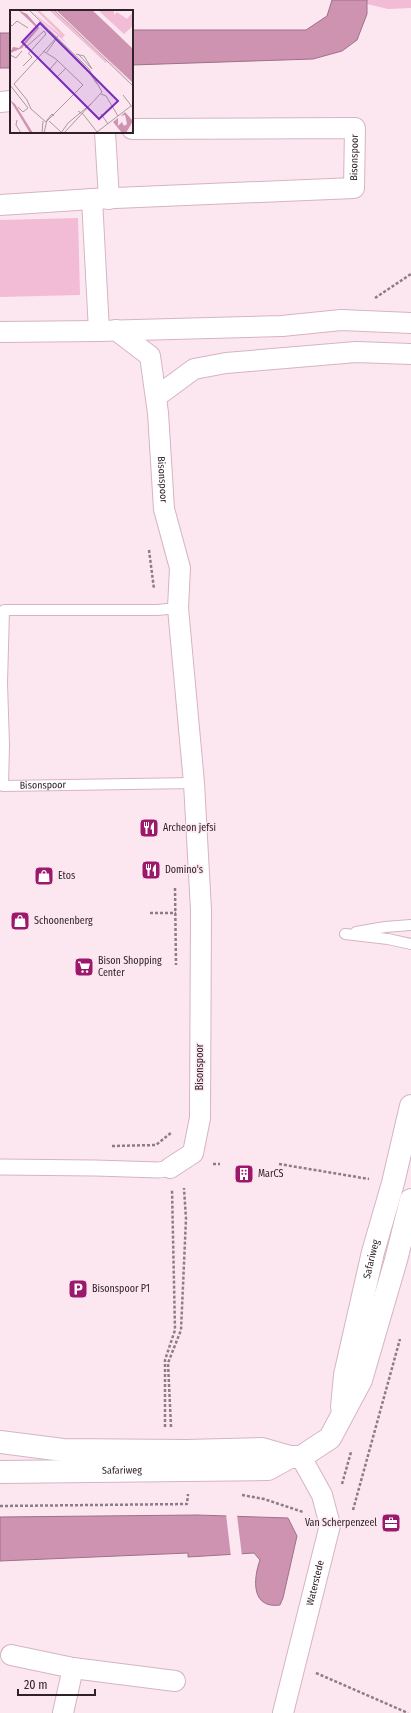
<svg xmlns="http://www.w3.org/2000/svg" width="411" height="1713" viewBox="0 0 411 1713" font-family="'Fira Sans Condensed',sans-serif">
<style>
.green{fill:#f2bbd6}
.water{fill:#cd93b0;stroke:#9d7187}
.pier{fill:#fce7f1}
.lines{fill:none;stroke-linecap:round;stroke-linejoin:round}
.service-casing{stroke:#d5b4c4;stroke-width:12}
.pedestrian-casing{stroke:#d5b4c4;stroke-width:17}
.minor-casing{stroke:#d5b4c4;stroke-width:22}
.tertiary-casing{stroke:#d5b4c4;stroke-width:24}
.path{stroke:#8d7c84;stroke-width:2.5;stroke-dasharray:3 2;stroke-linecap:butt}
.service{stroke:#fff;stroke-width:10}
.pedestrian{stroke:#fff;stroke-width:15}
.minor{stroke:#fff;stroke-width:20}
.tertiary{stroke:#fff;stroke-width:22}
.labels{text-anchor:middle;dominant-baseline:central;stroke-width:3;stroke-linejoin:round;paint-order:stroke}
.street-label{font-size:10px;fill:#2e2228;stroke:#fce7f1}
.poi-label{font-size:10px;fill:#2e2228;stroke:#fce7f1;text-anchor:start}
.inset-road{fill:none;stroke:#aa98a1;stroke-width:1}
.view{fill:#7b2cbf;fill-opacity:0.15;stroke:#7b2cbf;stroke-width:2}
.inset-edge{fill:none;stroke:#2e2228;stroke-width:2}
</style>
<rect width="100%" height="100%" fill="#fce7f1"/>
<path class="green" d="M367 0H411V8L388 9 367 4Z
M78 218 80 295 0 297V220Z"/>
<path class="water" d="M332 0H367V14L357 40 342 51 313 59 132 65V30H306L327 16Z
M0 33H11V68H0Z
M197 1515 288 1518 297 1536 283 1598 280 1605C251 1609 253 1579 260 1560L254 1553 188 1557V1553L0 1561V1517Z"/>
<path class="pier" d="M226 1514 237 1515 242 1556 231 1557Z"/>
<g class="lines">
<g class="service-casing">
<g id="service">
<path id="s1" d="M178 608 157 610H4L2 683 4 745 3 786 194 783"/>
<path d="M356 932 385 927 411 925"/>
<path d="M345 934 388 939 411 944"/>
</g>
</g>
<g class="pedestrian-casing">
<path id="pedestrian" d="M0 1167 95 1168 159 1170 170 1168"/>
</g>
<g class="minor-casing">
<g id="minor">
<path d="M0 102 11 101"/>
<path d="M105 132 109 199"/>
<path d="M92 199 99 331"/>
<path id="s2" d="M0 205 92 199 354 188 355 128 132 129"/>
<path id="s3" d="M116 330 150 356 158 413 164 509 180 568 178 608 194 783 201 910 200 1118 193 1153 170 1168"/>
<path d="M0 332 99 331 282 326 341 320 411 323"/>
<path d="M156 397 194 369 226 363 356 352 411 354"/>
<path d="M11 1655 73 1668 175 1681"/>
<path d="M63 1713 73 1668"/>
<path id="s4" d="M283 1713 330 1525 322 1495 301 1457"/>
</g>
</g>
<g class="tertiary-casing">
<g id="tertiary">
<path id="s5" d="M342 1407 345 1375 373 1252 393 1183 411 1106"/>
<path d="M0 1442 63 1450 186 1451 262 1449 290 1457H301L330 1438 361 1380 396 1260 411 1200"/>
<path id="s6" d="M0 1472 268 1469 290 1457"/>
</g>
</g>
<path class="path" d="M375 298 411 274
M149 550 154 589
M175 888 176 965
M150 913H176
M112 1146 156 1145 172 1132
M213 1164H220
M279 1164 369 1179
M165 1427V1360L175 1330 172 1189
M171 1427 168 1363 181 1330 186 1219 184 1188
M342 1484 351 1452
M242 1495 264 1499 303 1512
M0 1506 187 1504 188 1494
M353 1510 400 1339
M316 1673 408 1713"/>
<use href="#service" class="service"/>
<use href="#pedestrian" class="pedestrian"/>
<use href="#minor" class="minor"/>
<use href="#tertiary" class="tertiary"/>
</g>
<defs>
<g id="restaurant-square" transform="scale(1)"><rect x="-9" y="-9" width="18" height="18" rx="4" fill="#9b186b" stroke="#fce7f1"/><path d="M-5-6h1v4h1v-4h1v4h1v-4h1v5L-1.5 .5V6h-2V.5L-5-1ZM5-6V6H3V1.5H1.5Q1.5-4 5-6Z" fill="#fff"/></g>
<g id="shop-square" transform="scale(1)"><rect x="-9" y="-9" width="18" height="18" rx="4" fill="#9b186b" stroke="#fce7f1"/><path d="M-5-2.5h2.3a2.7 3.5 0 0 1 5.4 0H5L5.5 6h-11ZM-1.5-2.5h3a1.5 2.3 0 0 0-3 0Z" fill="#fff"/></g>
<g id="supermarket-square" transform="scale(1)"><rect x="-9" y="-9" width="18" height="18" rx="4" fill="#9b186b" stroke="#fce7f1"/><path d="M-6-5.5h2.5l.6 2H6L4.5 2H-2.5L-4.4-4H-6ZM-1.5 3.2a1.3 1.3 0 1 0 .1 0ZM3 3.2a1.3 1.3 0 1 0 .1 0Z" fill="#fff"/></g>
<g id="building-square" transform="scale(1)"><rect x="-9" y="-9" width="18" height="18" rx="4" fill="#9b186b" stroke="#fce7f1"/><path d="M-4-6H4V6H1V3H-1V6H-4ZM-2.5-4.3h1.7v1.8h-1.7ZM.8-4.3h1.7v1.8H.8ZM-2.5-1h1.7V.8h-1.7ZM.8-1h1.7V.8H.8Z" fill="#fff"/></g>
<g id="parking-square" transform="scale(1)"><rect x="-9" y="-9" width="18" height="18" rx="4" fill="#9b186b" stroke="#fce7f1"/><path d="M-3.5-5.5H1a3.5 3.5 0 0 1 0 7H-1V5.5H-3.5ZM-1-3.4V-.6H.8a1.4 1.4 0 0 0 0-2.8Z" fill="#fff"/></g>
<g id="office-square" transform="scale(1)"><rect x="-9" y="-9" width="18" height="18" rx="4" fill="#9b186b" stroke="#fce7f1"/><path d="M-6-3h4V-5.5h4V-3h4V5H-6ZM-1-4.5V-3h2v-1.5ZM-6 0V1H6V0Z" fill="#fff"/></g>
</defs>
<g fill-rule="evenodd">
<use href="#restaurant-square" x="149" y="828"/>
<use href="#restaurant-square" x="151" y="870"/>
<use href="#shop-square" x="44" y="876"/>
<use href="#shop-square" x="20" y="921"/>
<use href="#supermarket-square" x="84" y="967"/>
<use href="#building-square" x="244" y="1174"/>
<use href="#parking-square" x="78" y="1289"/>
<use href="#office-square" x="391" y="1523"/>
</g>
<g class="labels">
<g class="street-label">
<text stroke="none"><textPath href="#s2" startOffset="385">Bisonspoor</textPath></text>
<text stroke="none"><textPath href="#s3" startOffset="167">Bisonspoor</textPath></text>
<text stroke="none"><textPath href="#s1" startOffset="390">Bisonspoor</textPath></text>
<text transform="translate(200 1067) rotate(-90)">Bisonspoor</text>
<text stroke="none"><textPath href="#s5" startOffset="151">Safariweg</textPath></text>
<text stroke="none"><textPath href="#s6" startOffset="122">Safariweg</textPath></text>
<text stroke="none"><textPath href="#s4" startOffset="134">Waterstede</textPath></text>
</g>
<g class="poi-label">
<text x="163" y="828">Archeon jefsi</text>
<text x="165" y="870">Domino's</text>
<text x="58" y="876">Etos</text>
<text x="34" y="921">Schoonenberg</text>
<text x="98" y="961">Bison Shopping<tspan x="98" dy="12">Center</tspan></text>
<text x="258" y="1174">MarCS</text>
<text x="92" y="1289">Bisonspoor P1</text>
<text x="377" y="1523" text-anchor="end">Van Scherpenzeel</text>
</g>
</g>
<g transform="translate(10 10)">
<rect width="123" height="123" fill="#fce7f1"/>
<path d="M20 0 52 26 26 0H29L55 25 52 28 57 34ZM39 0H43L97 52 96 53ZM44 0 88 39 123 75 79 32ZM88 0H104V5L107 2 117 9 123 2V16L114 24Z" fill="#f2bbd6"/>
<path d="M8 0 17 4 29 18 12 38 0 43 3 37 9 38 27 18ZM46 0H82L98 15 123 39V73ZM0 90 5 94 23 123H20ZM115 102 123 111 116 123H112L103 112 108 108V116L112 112 114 116 117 114 115 105 111 106Z" fill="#cd93b0"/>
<path class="inset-road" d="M19 0 79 59 92 82 54 123M44 0 123 76M0 14 2 16 7 11 18 18M40 21 77 59 87 74M15 38 34 21 36 24 18 44M33 41 46 49 73 75 36 112M37 42 47 28M66 44 74 46 82 59M68 44 82 59M0 45 6 48 12 41M47 51 40 59 47 67 56 58M13 56 22 47 19 44M0 75 18 98 13 102 8 97M91 84 96 86 108 106M113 85 123 98M68 101 73 104 87 122M91 104 98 114M7 110 6 115 11 123M39 111 51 122M36 112 21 99 17 90 4 74 48 26M87 122 121 96M32 123 33 111M34 123 37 110 42 104 44 106M51 123 58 113 81 94"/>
<path class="view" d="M30 13 108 91 89 109 12 32Z"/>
<rect width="123" height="123" class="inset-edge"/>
</g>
<path d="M18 1689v6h77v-6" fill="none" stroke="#2e2228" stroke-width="2"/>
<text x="24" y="1689" font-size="12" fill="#2e2228" stroke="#fce7f1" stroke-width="3" paint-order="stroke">20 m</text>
</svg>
